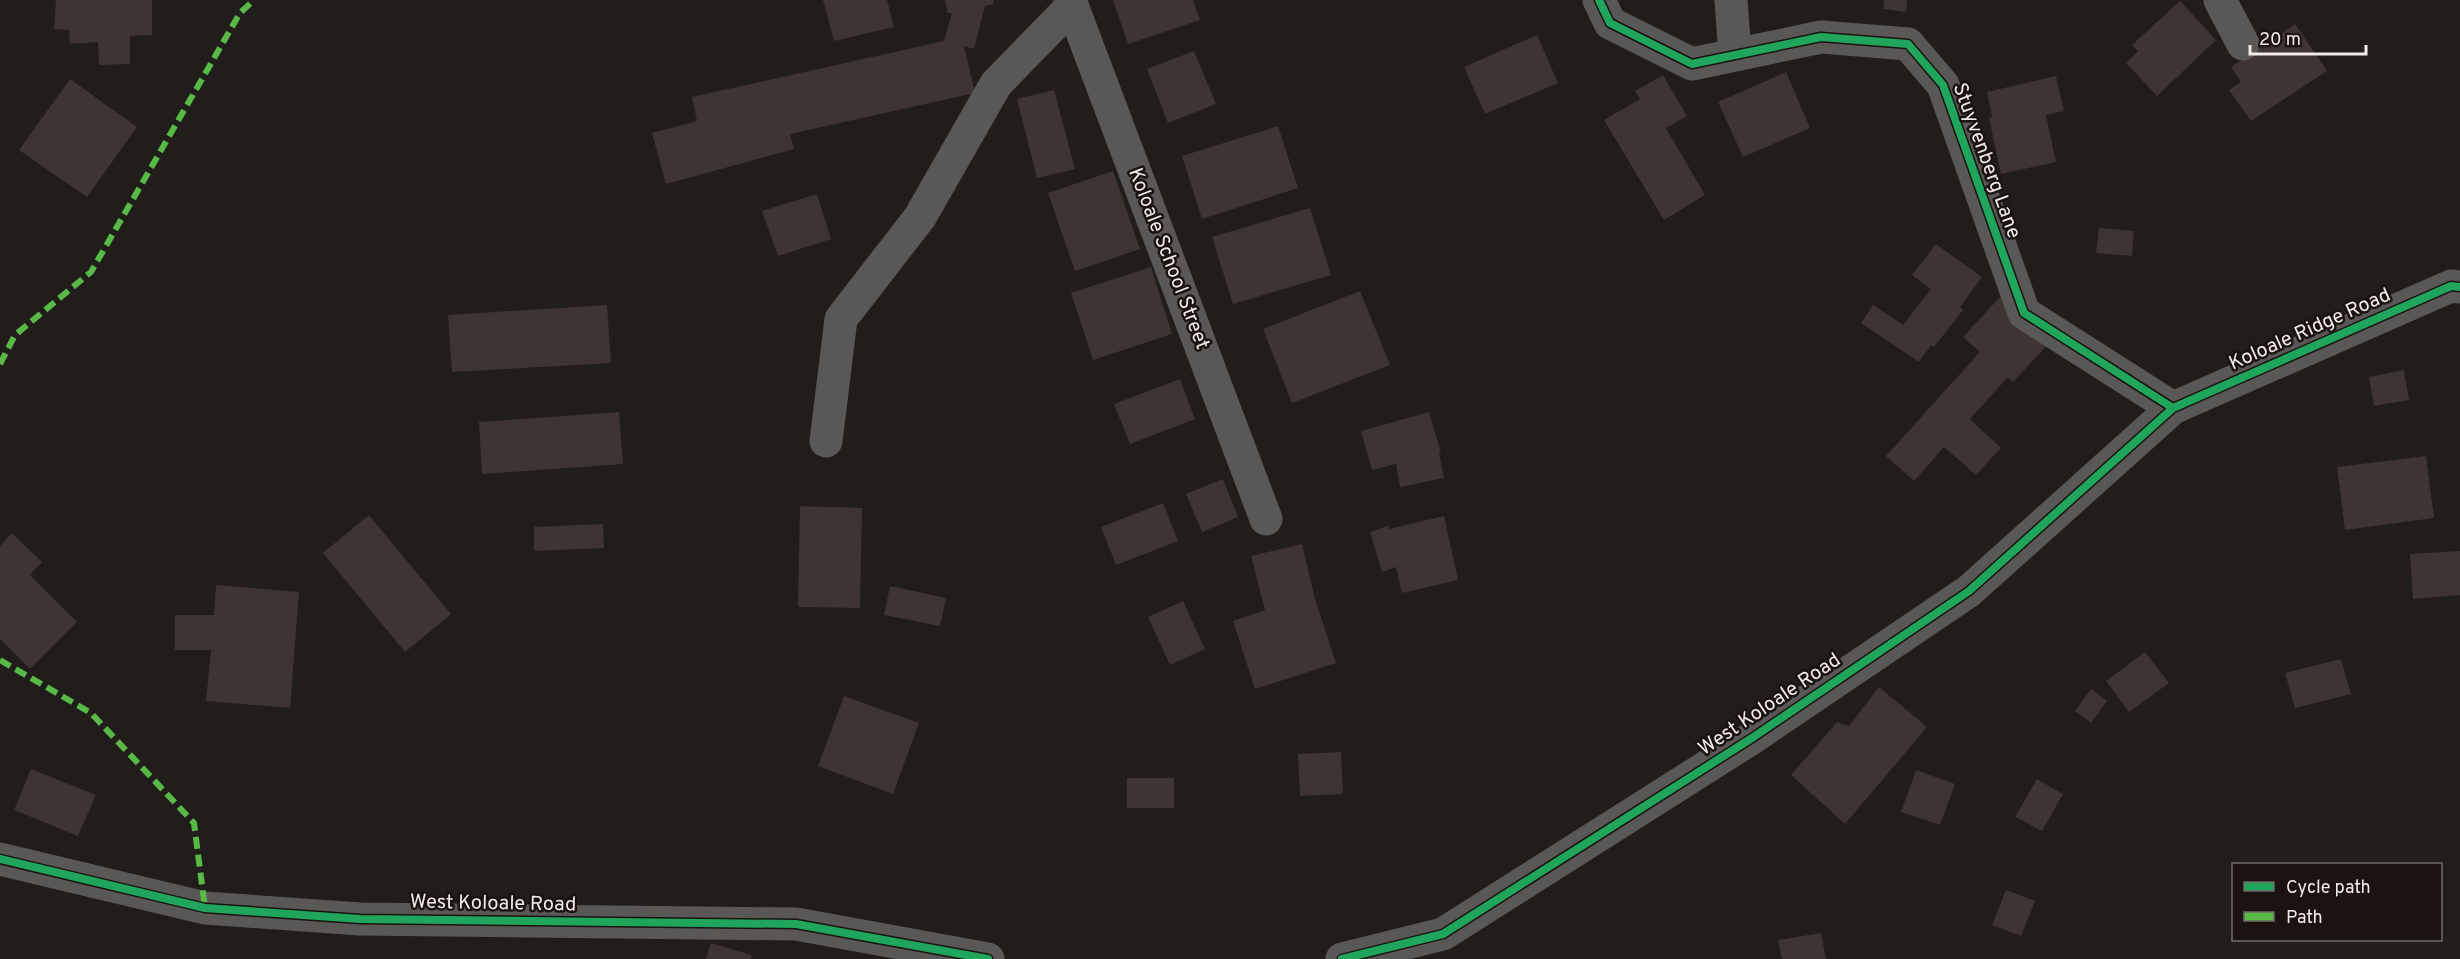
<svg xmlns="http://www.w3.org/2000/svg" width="2460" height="959" viewBox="0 0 2460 959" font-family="Overpass,sans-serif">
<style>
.building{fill:#3e3431}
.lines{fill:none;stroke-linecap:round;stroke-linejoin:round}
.minor{stroke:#595857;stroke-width:33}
.quiet{stroke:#58b947;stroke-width:6;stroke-dasharray:12 6;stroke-linecap:butt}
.cycleway-casing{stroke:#1b130f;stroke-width:11}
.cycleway{stroke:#20a55d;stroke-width:8}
.labels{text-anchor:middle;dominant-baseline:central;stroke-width:5;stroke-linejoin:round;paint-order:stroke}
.street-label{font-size:20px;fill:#f2ece9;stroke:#1b130f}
</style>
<rect width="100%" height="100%" fill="#211d1b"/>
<path class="building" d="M56 0H152V35L130 36V64L99 65 98 42 70 44 69 30 54 29Z
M823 0H887L894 27 834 41Z
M945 0H993L994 4 985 6 974 49 964 46 975 93 790 134 794 149 666 184 652 133 697 121 692 97 944 41 952 13H948Z
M1113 0H1193L1200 20 1128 44Z
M1884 0H1907L1906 12 1883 9Z
M2180 1 2216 40 2157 96 2126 63 2138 51 2132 45Z
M2295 24 2327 71 2251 121 2229 90 2241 82 2231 67Z
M1537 35 1558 83 1485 114 1464 67Z
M1194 51 1216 104 1168 123 1147 69Z
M1786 72 1810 128 1743 157 1718 102Z
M1663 75 1687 116 1666 128 1705 195 1664 220 1604 120 1640 99 1635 91Z
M2056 76 2064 111 2046 115 2056 162 2001 174 1989 118 1992 117 1987 92Z
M70 79 137 127 87 197 19 150Z
M1054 90 1075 169 1037 178 1017 99Z
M1278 126 1298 188 1202 219 1182 156Z
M1113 171 1140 249 1075 271 1048 193Z
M817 194 831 239 778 256 762 211Z
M1310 208 1331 275 1233 304 1212 237Z
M2099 228 2134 231 2132 256 2096 253Z
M1936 244 1982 277 1960 307 1963 310 1934 347 1931 345 1919 362 1861 323 1873 305 1903 325 1931 289 1912 275Z
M1151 267 1172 334 1093 360 1071 293Z
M1360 291 1390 365 1292 403 1263 329Z
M2001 296 2051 341 2013 382 2008 377 1970 419 2001 448 1976 475 1944 447 1914 481 1886 456 1980 352 1963 337Z
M607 305 611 363 452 372 448 315Z
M2404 370 2409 400 2374 406 2369 377Z
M1180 379 1195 419 1130 444 1114 404Z
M619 412 623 464 482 474 479 422Z
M1429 412 1441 452H1439L1444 478 1400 487 1396 464 1372 470 1361 431Z
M2426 456 2434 518 2345 530 2337 467Z
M1223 479 1238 517 1202 532 1186 494Z
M1163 503 1178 541 1116 565 1101 527Z
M800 506 862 508 860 608 798 607Z
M369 515 451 614 405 652 323 553Z
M1444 516 1458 580 1402 593 1396 567 1382 572 1370 532 1388 526 1389 529Z
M603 524 604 548 534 551V527Z
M12 533 42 562 30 575 77 622 30 669 0 639V546Z
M1302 544 1315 599 1336 663 1255 689 1233 621 1265 610 1251 556Z
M2460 551V595L2413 599 2410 554Z
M216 585 299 592 290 708 206 701 211 650H175V615H214Z
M890 586 946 598 940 626 884 615Z
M1183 601 1205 649 1170 665 1148 617Z
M2145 652 2169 683 2129 712 2106 681Z
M2341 659 2351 694 2295 708 2285 673Z
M1879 687 1927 727 1845 824 1791 775 1837 722 1849 726Z
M2091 689 2107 701 2091 723 2075 711Z
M844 696 919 723 893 794 818 766Z
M1341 752 1343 794 1300 796 1298 754Z
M31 769 96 795 78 836 14 810Z
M1916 770 1955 784 1940 825 1901 812Z
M1127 778H1174V808H1127Z
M2037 779 2063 794 2042 831 2015 817Z
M2006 890 2035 901 2021 936 1992 925Z
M1821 933 1826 959H1782L1778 940Z
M711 943 752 955 751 959H706Z"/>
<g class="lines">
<path class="minor" d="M1070 0 1266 519
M1599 0 1610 23 1692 64 1821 37 1908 44 1943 85 2024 313 2173 408
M1731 0 1735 55
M2220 0 2243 44
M826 441 841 319 920 217 996 84 1072 6
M0 859 205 908 360 919 796 924 988 959
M1342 959 1443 934 1752 738 1969 591 2173 408 2451 286 2460 287"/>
<path class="quiet" d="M0 364 15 335 91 272 240 13 254 0
M0 660 91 713 194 823 205 908"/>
<g class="cycleway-casing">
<path id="cycleway" d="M1599 0 1610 23 1692 64 1821 37 1908 44 1943 85 2024 313 2173 408
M0 859 205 908 360 919 796 924 988 959
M1342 959 1443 934 1752 738 1969 591 2173 408 2451 286 2460 287"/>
</g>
<use href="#cycleway" class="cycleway"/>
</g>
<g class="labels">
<g class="street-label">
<text transform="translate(1986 161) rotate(70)">Stuyvenberg Lane</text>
<text transform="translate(1168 259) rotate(69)">Koloale School Street</text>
<text transform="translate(2310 330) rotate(-24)">Koloale Ridge Road</text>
<text transform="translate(1770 705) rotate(-34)">West Koloale Road</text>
<text transform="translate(493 904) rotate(1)">West Koloale Road</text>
</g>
</g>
<rect x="2232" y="863" width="210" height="78" fill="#1b130f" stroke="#716a66" stroke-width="1.5"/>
<rect x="2244" y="882" width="30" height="9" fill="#20a55d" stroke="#716a66" stroke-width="1.5"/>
<text x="2286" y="893" font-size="18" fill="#f2ece9">Cycle path</text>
<rect x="2244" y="912" width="30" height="9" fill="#58b947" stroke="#716a66" stroke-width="1.5"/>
<text x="2286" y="923" font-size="18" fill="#f2ece9">Path</text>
<path d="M2250 45v9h116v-9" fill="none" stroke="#f2ece9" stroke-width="3"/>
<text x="2259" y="45" font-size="18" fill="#f2ece9" stroke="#1b130f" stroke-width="4.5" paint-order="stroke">20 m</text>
</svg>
